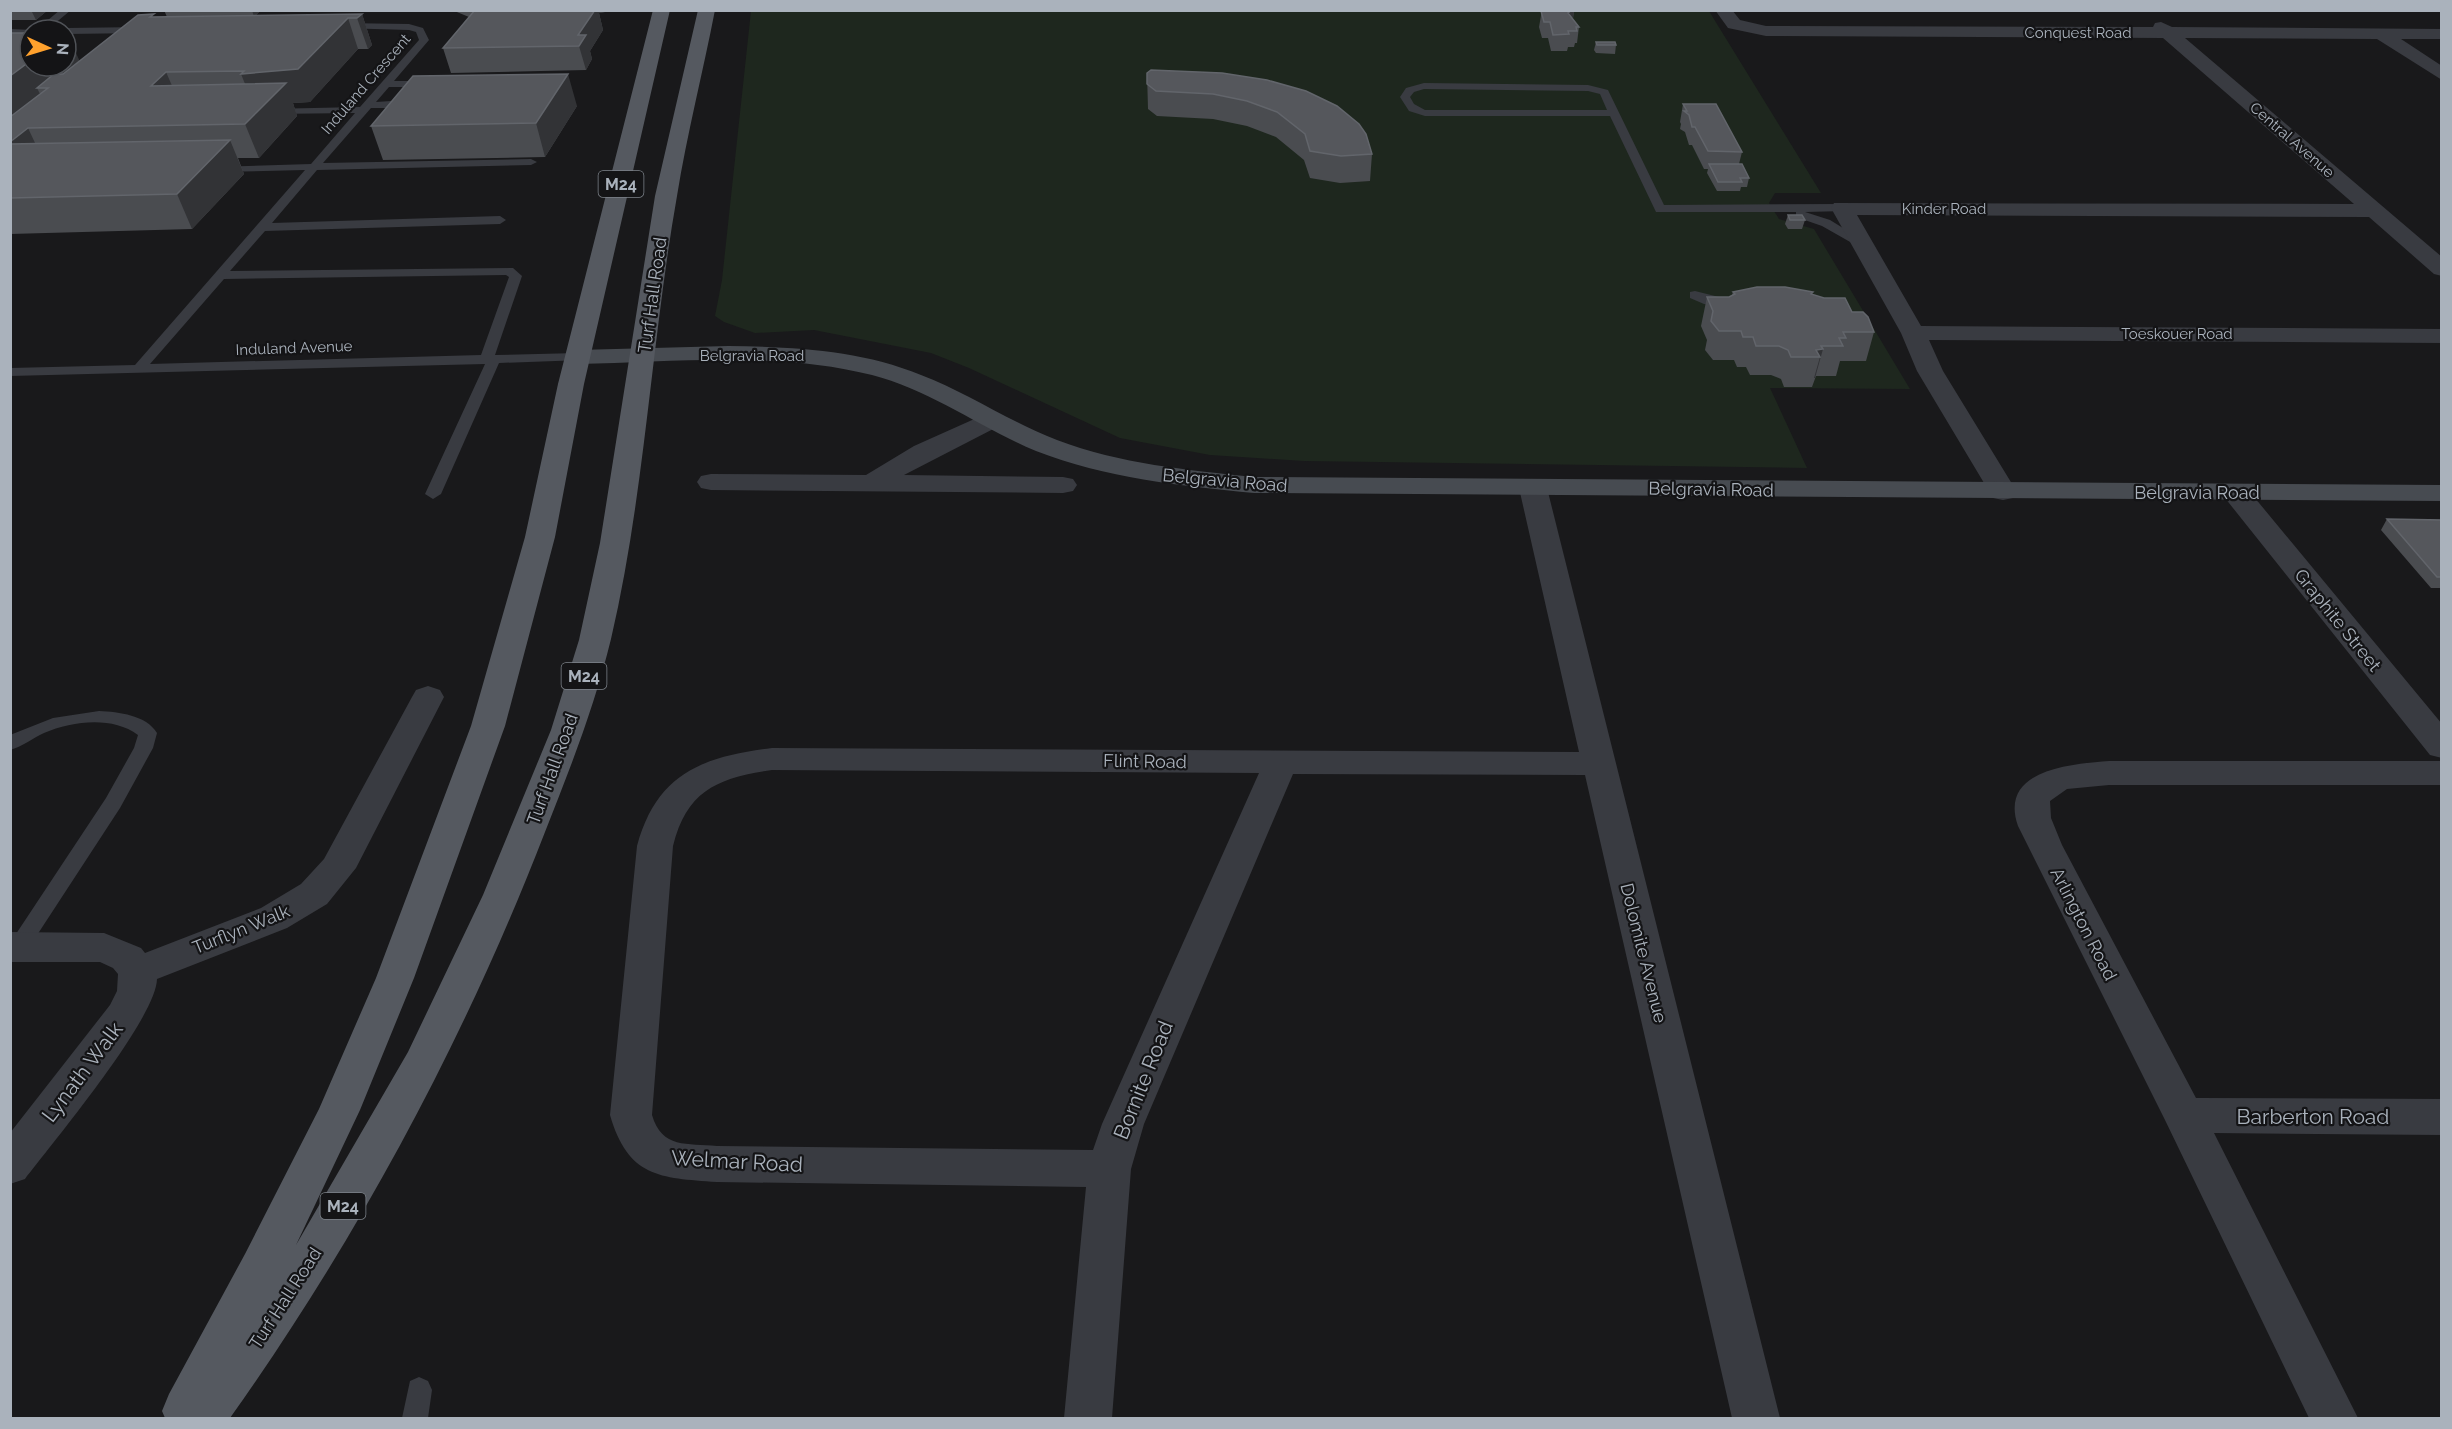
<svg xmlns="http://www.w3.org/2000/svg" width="2452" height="1429" viewBox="0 0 2452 1429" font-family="Raleway,sans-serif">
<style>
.green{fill:#1e271e}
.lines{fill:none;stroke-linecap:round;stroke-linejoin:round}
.lane{fill:#393b41;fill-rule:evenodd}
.street{fill:#393b41;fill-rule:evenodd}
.secondary{fill:#474b51;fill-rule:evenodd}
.primary{fill:#555960;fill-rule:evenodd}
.wall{fill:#4a4c50}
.shaded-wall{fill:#323336}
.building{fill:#55575c;stroke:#62656b;stroke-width:1.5}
.labels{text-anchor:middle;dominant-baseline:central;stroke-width:4.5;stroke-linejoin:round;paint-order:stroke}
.far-street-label{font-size:15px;fill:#aab2bc;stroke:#141416}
.shield{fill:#141416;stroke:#7d838a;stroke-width:1.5}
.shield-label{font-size:16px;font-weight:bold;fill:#aab2bc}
.street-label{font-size:18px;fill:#aab2bc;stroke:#141416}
.near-street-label{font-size:21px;fill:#aab2bc;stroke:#141416}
</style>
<rect width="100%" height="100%" fill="#19191b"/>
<path class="green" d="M751 11H1709L1821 193H1775L1769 203 1779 219 1814 229 1910 389 1770 388 1807 468 1304 461 1210 455 1120 438 969 368 931 353 814 330 755 333 724 322 715 316 722 280Z"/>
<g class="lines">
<path class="lane" d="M60 10H71L47 30H36Z
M342 23 409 24 423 28 429 40 394 81H418L431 89C417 110 393 108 371 108L323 163 531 159 537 162 531 165 317 170 272 223 500 216 506 220 500 224 265 231 230 271 513 268 522 276 495 355 578 353 583 354V360L499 363 441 494 433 499 425 494 485 364 10 376V368L135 365 305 170 219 172 215 171V167L311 164 355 113 271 114 266 111 267 109 360 107 419 40 416 32 409 30 339 28 337 26ZM389 87H416L420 90 406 100 376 102ZM506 275 509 277 481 355 150 364 224 279Z
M66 28 143 27 148 30 143 33 66 34V30H62Z
M10 29 33 30H30V35H10Z
M1424 83 1588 85 1608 90 1664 205 1842 204 1846 205V211L1805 212 1830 220 1869 244 1859 247 1822 226 1796 217V212H1656L1610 116H1425L1409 111 1400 97 1406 88ZM1424 89 1588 91 1600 94 1607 110H1425L1414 104 1410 97 1414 92Z
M1695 291 1735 301 1736 304 1730 308 1704 304 1690 298V292Z
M99 711C119 712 146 715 157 733L153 748 120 808 26 952 19 954 12 952V940L106 798 134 748 138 735C112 716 73 721 44 733 33 738 22 747 10 750V735L53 718Z
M419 1377 428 1381 432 1390 428 1418H402L410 1381Z"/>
<path class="street" d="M1715 10H1732L1740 20 1766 26 2153 27 2155 23 2161 22 2172 27 2442 29V39H2401L2442 66V80L2377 39 2185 38 2442 257V276L2434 274 2369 217 1857 215 1921 326 2442 329V343L1929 340 1943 371 2017 492 2013 498 2003 500 1993 498 1917 371 1901 333 1831 208 1834 203 2354 204 2163 38 1766 36 1728 28Z
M990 412 999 414 1003 420 999 426 904 475 1063 477 1073 479 1077 485 1073 491 1063 493 711 490 701 488 697 482 701 476 711 474 866 475 914 446Z
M1533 480 1543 482 1547 488 1780 1418H1732L1585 775 1293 774 1144 1124 1131 1169 1112 1418H1064L1086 1187 717 1182C659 1178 628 1177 610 1115L637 846C657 773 702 757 772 748L1579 752 1519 488 1523 482ZM772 770 1259 773 1102 1124 1093 1150 717 1146C687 1143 662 1149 652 1115L673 846C687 790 718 778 772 770Z
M2235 484 2245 486 2442 724V758L2430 755 2225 498 2221 492 2225 486Z
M428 686 440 690 444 697 356 868 327 904 287 928 157 979C156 1019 54 1141 25 1179L10 1184V1133L110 1005 117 991 118 974 113 968 100 962H10V932L104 933 141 948 145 953 261 908 301 884 324 859 412 697 416 690Z
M2109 761H2442V785H2109L2067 789 2050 801 2051 818 2062 845 2196 1098 2442 1099V1135L2214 1133 2358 1418H2309L2165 1120 2018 826C1998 769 2072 764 2109 761Z"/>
<path class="secondary" d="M728 346C794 347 860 350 921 375 968 393 1010 422 1057 440 1120 464 1188 470 1254 477L2442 485V501L1254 493C1181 486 1105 478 1036 451 981 428 930 390 872 375 777 351 675 362 578 364L569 362 566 357 569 352 578 350Z"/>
<path class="primary" d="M653 10H670L584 384 555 537 505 726 414 978 360 1110 296 1245 408 1052 483 895 551 730 579 640 600 543 655 196 698 10H715C703 72 687 134 677 196 651 343 645 493 611 639 595 705 570 769 545 832 465 1039 358 1238 230 1418H165L162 1411 169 1394 245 1254 319 1109 376 978 471 726 525 537 558 384Z"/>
</g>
<path class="wall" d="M10 10H48L36 20H10Z
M164 10H261L255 16 362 14 372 45 368 49H358L310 102 293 103 297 116 259 158H238L244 174 192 229 10 234V33L80 61 155 17H167Z
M452 10H604L605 12 599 13 603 30 590 51 592 59 586 70 451 73 443 48 469 17Z
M1542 10H1574L1573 19 1579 27 1577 43H1575L1574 47H1568L1567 51H1551L1548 38H1542L1539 27Z
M1596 42 1616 45 1615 54 1596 53 1594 50Z
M1147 73H1222L1372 154 1370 181 1340 183 1310 178 1304 160 1276 137 1247 126 1213 119 1157 116 1148 109Z
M1683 104 1742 152 1739 164 1749 178 1747 187H1741L1740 191H1717L1707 173 1708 169H1704L1692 145H1689L1685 132 1680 129 1681 124 1680 122Z
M577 106 545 157 383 160 371 126Z
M1788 215 1805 220 1802 229H1788L1785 224Z
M1733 292H1813L1812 295 1852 312 1874 332 1866 361H1840L1836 376H1816L1812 387H1784L1781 379 1771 375H1750L1746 367H1737L1734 360H1713L1705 350 1707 340 1701 326 1707 297H1729L1732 295Z
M2387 519 2442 520V588H2431L2381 530Z"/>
<path class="shaded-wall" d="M31 10H48L36 20Z
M252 10H261L254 17Z
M561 10H604L605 12 599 13 603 30 590 51 592 59 586 70 579 46Z
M1572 10H1574L1572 25 1568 13Z
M362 14 372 45 368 49 357 18Z
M348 18 358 49 310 102 293 103 297 116 259 158 245 124 254 106 241 74Z
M67 33 81 64 48 88H37L41 96 10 130V76L30 61V66H66V34Z
M166 72 180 104 151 86Z
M568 74 577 106 545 157 536 123Z
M28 128 44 162 10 150V142Z
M230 140 244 174 192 229 177 194Z
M1823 349 1815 378H1814L1820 357 1816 350Z"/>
<path class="building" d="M475 10H595L578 35H586L579 46 443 48Z
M1572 10 1568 13 1579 27H1576L1577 31H1568L1569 34 1553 35 1550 22H1544L1541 11Z
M154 14 150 17 362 14 357 18H348L298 69 241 74 244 71 166 72 151 86 286 83 245 124 28 128 10 142V117L48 88H37L54 74H63L138 15Z
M10 33H30V61L10 76Z
M1596 42H1615L1616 45H1597Z
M1151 70 1222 73 1267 80 1306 91 1337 106 1359 124 1366 134 1372 154 1341 156 1310 151 1305 134 1277 112 1247 101 1213 94 1156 91 1147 84V73Z
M568 74 536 123 371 126 413 76Z
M1683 104H1716L1742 152 1708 151 1695 127H1692L1689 115 1684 111H1687Z
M230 140 177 194 10 198V144Z
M1709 164H1742L1749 178H1740L1742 182H1718Z
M1788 215H1802L1805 220H1790Z
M1757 287H1785L1813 292 1811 294 1824 298H1845L1852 312H1863L1868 317 1874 332H1843L1846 338H1839L1843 346H1821L1823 349 1816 350 1820 357H1791L1788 350 1779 346H1756L1753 337H1743L1741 331H1719L1711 321 1713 311 1707 297H1729L1735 294 1733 292Z
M2387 519 2442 520V577H2437Z"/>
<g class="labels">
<g class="far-street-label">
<text x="2078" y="33">Conquest Road</text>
<text transform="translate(366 84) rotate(-49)">Induland Crescent</text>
<text transform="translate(2292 140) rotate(41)">Central Avenue</text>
<text x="1944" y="209">Kinder Road</text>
<text x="2177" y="334">Toeskouer Road</text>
<text transform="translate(294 348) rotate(-2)">Induland Avenue</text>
<text x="752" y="356">Belgravia Road</text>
</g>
<g class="shield">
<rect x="598.5" y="171" width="45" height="26" rx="4.5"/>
<rect x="561.5" y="663" width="45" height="26" rx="4.5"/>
<rect x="320.5" y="1193" width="45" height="26" rx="4.5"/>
</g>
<g class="shield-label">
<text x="621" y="184">M24</text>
<text x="584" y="676">M24</text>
<text x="343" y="1206">M24</text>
</g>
<g class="street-label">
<text transform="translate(652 295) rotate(-82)">Turf Hall Road</text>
<text transform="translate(1225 480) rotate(5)">Belgravia Road</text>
<text transform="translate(1711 489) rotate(1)">Belgravia Road</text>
<text x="2197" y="492">Belgravia Road</text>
<text transform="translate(2338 620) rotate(51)">Graphite Street</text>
<text transform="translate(1145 761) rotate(1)">Flint Road</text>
<text transform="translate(552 769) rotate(-70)">Turf Hall Road</text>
<text transform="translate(2084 924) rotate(63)">Arlington Road</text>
<text transform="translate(241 929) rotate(-22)">Turflyn Walk</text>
<text transform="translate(1644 953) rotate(76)">Dolomite Avenue</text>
<text transform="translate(285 1298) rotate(-57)">Turf Hall Road</text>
</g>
<g class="near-street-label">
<text transform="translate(82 1072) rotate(-53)">Lynath Walk</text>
<text transform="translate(1143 1080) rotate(-68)">Bornite Road</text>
<text x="2313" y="1116">Barberton Road</text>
<text transform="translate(737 1161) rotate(3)">Welmar Road</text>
</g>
</g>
<rect width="2452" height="1429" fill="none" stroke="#aab2bc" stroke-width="24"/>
<g transform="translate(48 48) rotate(94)"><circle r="28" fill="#141416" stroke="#505358" stroke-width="1.5"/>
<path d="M0-4.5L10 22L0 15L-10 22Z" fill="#ffa12d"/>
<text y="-9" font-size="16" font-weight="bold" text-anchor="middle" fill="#aab2bc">N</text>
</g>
</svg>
